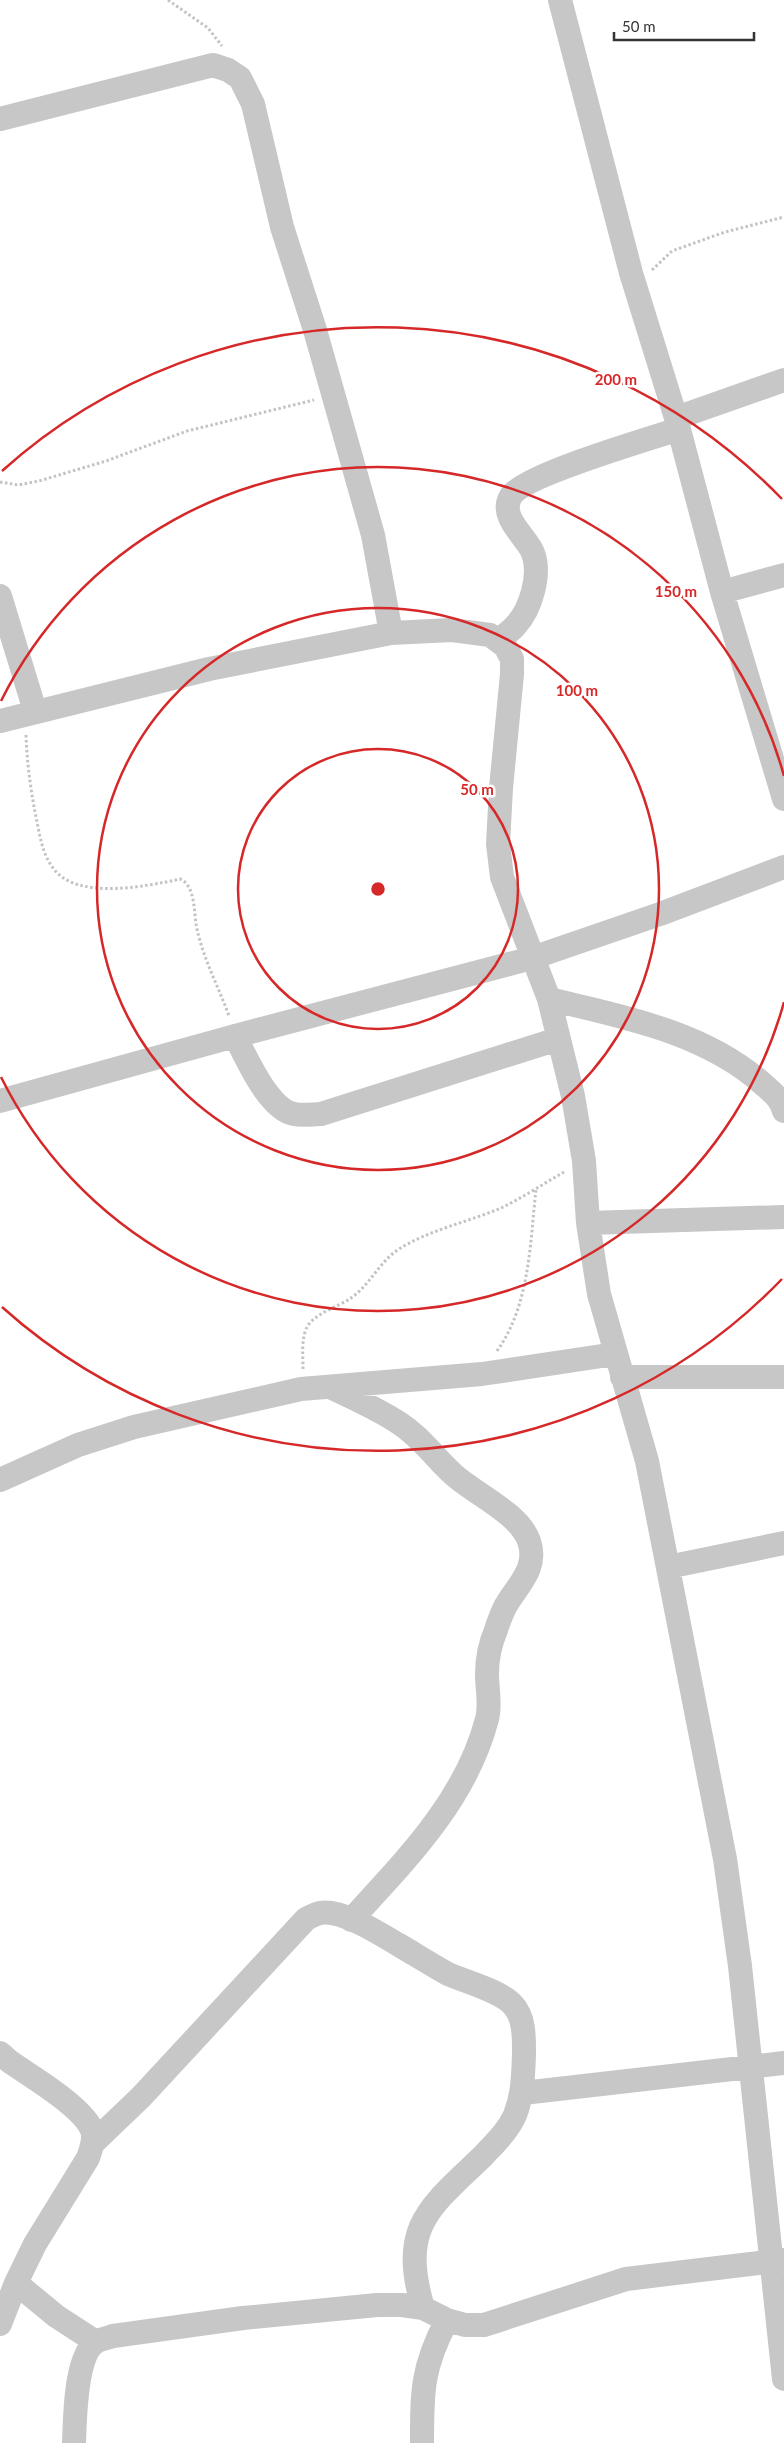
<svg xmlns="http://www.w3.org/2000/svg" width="784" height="2443" viewBox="0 0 784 2443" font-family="Lato,sans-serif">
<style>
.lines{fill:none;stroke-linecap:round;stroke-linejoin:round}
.path{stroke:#c3c3c3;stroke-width:3;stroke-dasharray:2.5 2.5;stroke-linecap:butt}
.minor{stroke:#c7c7c7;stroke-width:24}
.ring{fill:none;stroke:#d62828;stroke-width:2.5}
.centre{fill:#d62828;stroke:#fff;stroke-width:2.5}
.ring-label{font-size:15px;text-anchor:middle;font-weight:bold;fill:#d62828;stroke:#fff;stroke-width:5;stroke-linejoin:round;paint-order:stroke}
</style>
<rect width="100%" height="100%" fill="#fff"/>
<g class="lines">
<path class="path" d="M168 0 208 28 222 46
M652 270 672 251 725 232 784 217
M0 482 18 485 39 481 106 461 187 431 314 400
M26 735C27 764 31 793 37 822 40 837 43 855 53 868 76 901 148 886 180 879 195 885 194 911 196 924 202 957 218 985 229 1016
M497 1351C530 1305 530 1243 536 1189
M303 1369C303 1356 301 1339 307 1327 315 1313 338 1307 351 1298 370 1285 379 1262 399 1249 429 1230 468 1222 501 1208 522 1198 543 1184 564 1172"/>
<path class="minor" d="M560 0 631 273 676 418 722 592 784 799
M0 119 213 65 228 70 240 78 253 104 282 227 315 330 373 535 391 633
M676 418 784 380
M722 592 784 575
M0 596 35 711
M499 640C505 635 511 631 516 625 531 609 541 574 533 553 527 537 498 517 511 496 524 475 649 439 679 429
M0 721 209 669 391 633 452 630 490 635 505 646 512 659V674L501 788 498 844 502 877 549 999 573 1096 584 1161 588 1223 599 1294 647 1461 725 1859 740 1966 784 2379
M549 999C623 1017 705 1032 764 1085 773 1093 781 1099 784 1111
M235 1036C246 1057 268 1109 294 1114 303 1116 313 1114 321 1114L558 1039
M0 1101 235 1036 532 958 660 914 784 867
M588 1223 784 1217
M622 1377H784
M332 1388C355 1399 378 1409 399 1423 421 1437 435 1458 454 1475 475 1494 519 1513 529 1541 539 1570 515 1587 504 1609 501 1616 498 1623 496 1630 490 1644 487 1659 487 1674 487 1690 491 1704 487 1719 466 1800 406 1860 351 1920
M0 1480 78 1445 134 1427 301 1389 482 1374 615 1354
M668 1567 784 1543
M0 2053 9 2061C30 2076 80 2105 91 2128 96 2137 91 2149 88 2158L35 2244 16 2283 0 2324
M523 2093 784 2063
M93 2143 141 2097 306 1919C310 1917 315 1914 320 1913 342 1909 380 1934 399 1945 416 1955 432 1965 448 1974 466 1982 501 1991 513 2005 525 2018 524 2039 524 2055 523 2076 523 2095 515 2115 508 2131 495 2143 483 2156 429 2208 399 2226 423 2308
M16 2283 56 2316 96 2342
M74 2443C75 2419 75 2354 97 2341 102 2339 108 2338 113 2336L243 2318 377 2305H402L423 2308 447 2320 465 2325H484L626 2279 784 2260
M422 2443C422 2391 422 2367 447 2320"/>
</g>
<g class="ring">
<circle cx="378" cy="889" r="140"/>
<circle cx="378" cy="889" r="281"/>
<path d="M784 1002A421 421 0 0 1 1 1077M1 701A421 421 0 0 1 784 776"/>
<path d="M782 1279A562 562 0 0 1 2 1307M2 471A562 562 0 0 1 782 499"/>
</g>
<circle cx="378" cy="889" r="8" class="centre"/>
<g class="ring-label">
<text x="616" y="385">200 m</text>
<text x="676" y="597">150 m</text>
<text x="577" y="696">100 m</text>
<text x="477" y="795">50 m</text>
</g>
<path d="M614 32v8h140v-8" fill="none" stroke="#333333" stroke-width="2.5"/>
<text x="622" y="32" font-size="15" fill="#333333" stroke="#ffffff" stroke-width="4" paint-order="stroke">50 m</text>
</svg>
